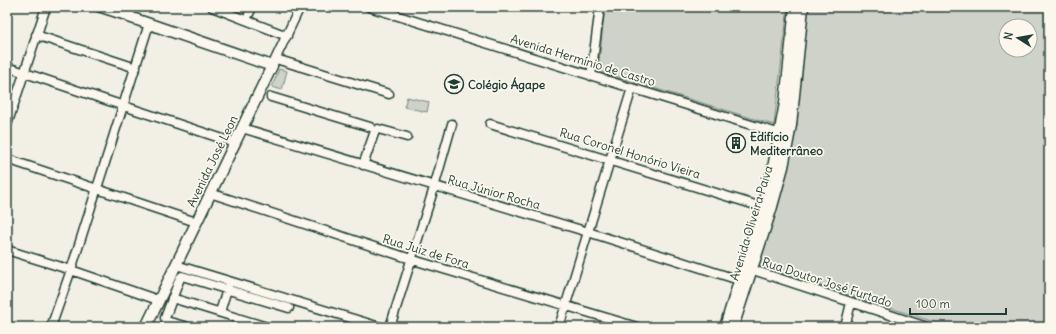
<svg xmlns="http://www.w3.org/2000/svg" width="1056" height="334" viewBox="0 0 1056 334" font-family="Delius,sans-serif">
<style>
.green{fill:#cfd2c8;stroke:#77887e;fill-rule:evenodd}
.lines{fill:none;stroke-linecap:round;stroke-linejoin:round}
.minor-casing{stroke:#1f3d34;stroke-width:11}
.major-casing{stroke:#1f3d34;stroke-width:13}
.minor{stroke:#fbf7ec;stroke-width:8}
.major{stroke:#fbf7ec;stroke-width:10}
.labels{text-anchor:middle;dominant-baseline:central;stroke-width:3.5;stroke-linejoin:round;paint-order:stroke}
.street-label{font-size:12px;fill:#1f3d34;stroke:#fbf7ec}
.poi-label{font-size:12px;font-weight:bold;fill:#1f3d34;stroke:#fbf7ec;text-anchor:start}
</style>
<rect width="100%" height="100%" fill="#f2f0e5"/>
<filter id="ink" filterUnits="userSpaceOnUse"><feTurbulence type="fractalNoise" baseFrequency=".025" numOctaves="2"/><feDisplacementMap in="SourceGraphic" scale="8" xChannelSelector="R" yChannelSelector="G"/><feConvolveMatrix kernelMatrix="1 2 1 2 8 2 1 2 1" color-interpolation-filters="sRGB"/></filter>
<g filter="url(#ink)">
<path class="green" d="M605 7H788L774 125 598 71Z
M808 7H1049V327H950L758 266ZM1006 26H1030V50H1006Z
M279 69 287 71 282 90 272 87Z
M407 97 429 102 427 112 404 107Z"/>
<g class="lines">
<g class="minor-casing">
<path id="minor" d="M98 7 129 17
M212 7 287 36
M369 7 784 135
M249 14 252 7
M394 15 395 7
M36 35 136 68
M276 59 389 94
M273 64 300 7
M7 67 235 143
M591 76 600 7
M271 97 370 127
M490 124 762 207
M7 125 46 7
M242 128 588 232 739 280
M7 159 196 222
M363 165 375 131 378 129 407 137
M210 193 420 262 637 327
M7 250 71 270 158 300
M176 265 380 327
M747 268 927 327
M172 298 267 327
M220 312 228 286
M51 327 71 270 149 24
M188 327 166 321 165 318 180 278 182 276 289 308
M390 327 433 191 452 124
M559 327 632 88
M845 327 851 303"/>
</g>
<g class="major-casing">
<path id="major" d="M129 7V17L272 66 146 327
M725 327 762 207 773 168 785 103 795 7
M733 327 771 210 783 167 791 125 803 7"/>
</g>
<use href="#minor" class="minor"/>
<use href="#major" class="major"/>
</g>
</g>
<defs>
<g id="school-ring" transform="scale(1)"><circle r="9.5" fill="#fbf7ec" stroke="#1f3d34" stroke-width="1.5"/><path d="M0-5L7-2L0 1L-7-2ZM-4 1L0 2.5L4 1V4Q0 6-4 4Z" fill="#1f3d34"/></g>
<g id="building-ring" transform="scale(1)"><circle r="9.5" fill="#fbf7ec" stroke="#1f3d34" stroke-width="1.5"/><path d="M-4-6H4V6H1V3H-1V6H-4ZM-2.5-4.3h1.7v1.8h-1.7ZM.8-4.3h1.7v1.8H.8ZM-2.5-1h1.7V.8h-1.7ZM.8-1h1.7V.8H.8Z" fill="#1f3d34"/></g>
</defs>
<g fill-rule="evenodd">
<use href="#school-ring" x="454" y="84"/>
<use href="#building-ring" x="736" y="143"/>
</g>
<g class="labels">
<g class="street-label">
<text transform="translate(583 60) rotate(17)">Avenida Hermínio de Castro</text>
<text transform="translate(630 153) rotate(17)">Rua Coronel Honório Vieira</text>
<text transform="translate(212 161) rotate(-64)">Avenida José Leon</text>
<text transform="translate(494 192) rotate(16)">Rua Júnior Rocha</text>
<text transform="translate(751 223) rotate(-73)">Avenida Oliveira Paiva</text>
<text transform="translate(426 251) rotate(17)">Rua Juiz de Fora</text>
<text transform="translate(827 282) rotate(18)">Rua Doutor José Furtado</text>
</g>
<g class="poi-label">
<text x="468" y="84">Colégio Ágape</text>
<text x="750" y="136">Edifício<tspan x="750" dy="14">Mediterrâneo</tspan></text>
</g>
</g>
<rect width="1056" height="334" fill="none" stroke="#fbf7ec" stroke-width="24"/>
<rect x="12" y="12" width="1032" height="310" fill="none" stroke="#1f3d34" stroke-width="1.5" filter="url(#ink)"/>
<g transform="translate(1018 38) rotate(281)"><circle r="19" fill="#fbf7ec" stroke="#a3ada2"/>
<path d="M0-3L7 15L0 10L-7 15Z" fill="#1f3d34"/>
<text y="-6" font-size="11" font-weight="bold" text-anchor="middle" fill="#1f3d34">N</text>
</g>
<path d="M910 308v6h96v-6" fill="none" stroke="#1f3d34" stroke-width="2"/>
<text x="916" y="308" font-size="12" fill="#1f3d34" stroke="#fbf7ec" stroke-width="3" paint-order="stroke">100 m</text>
</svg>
